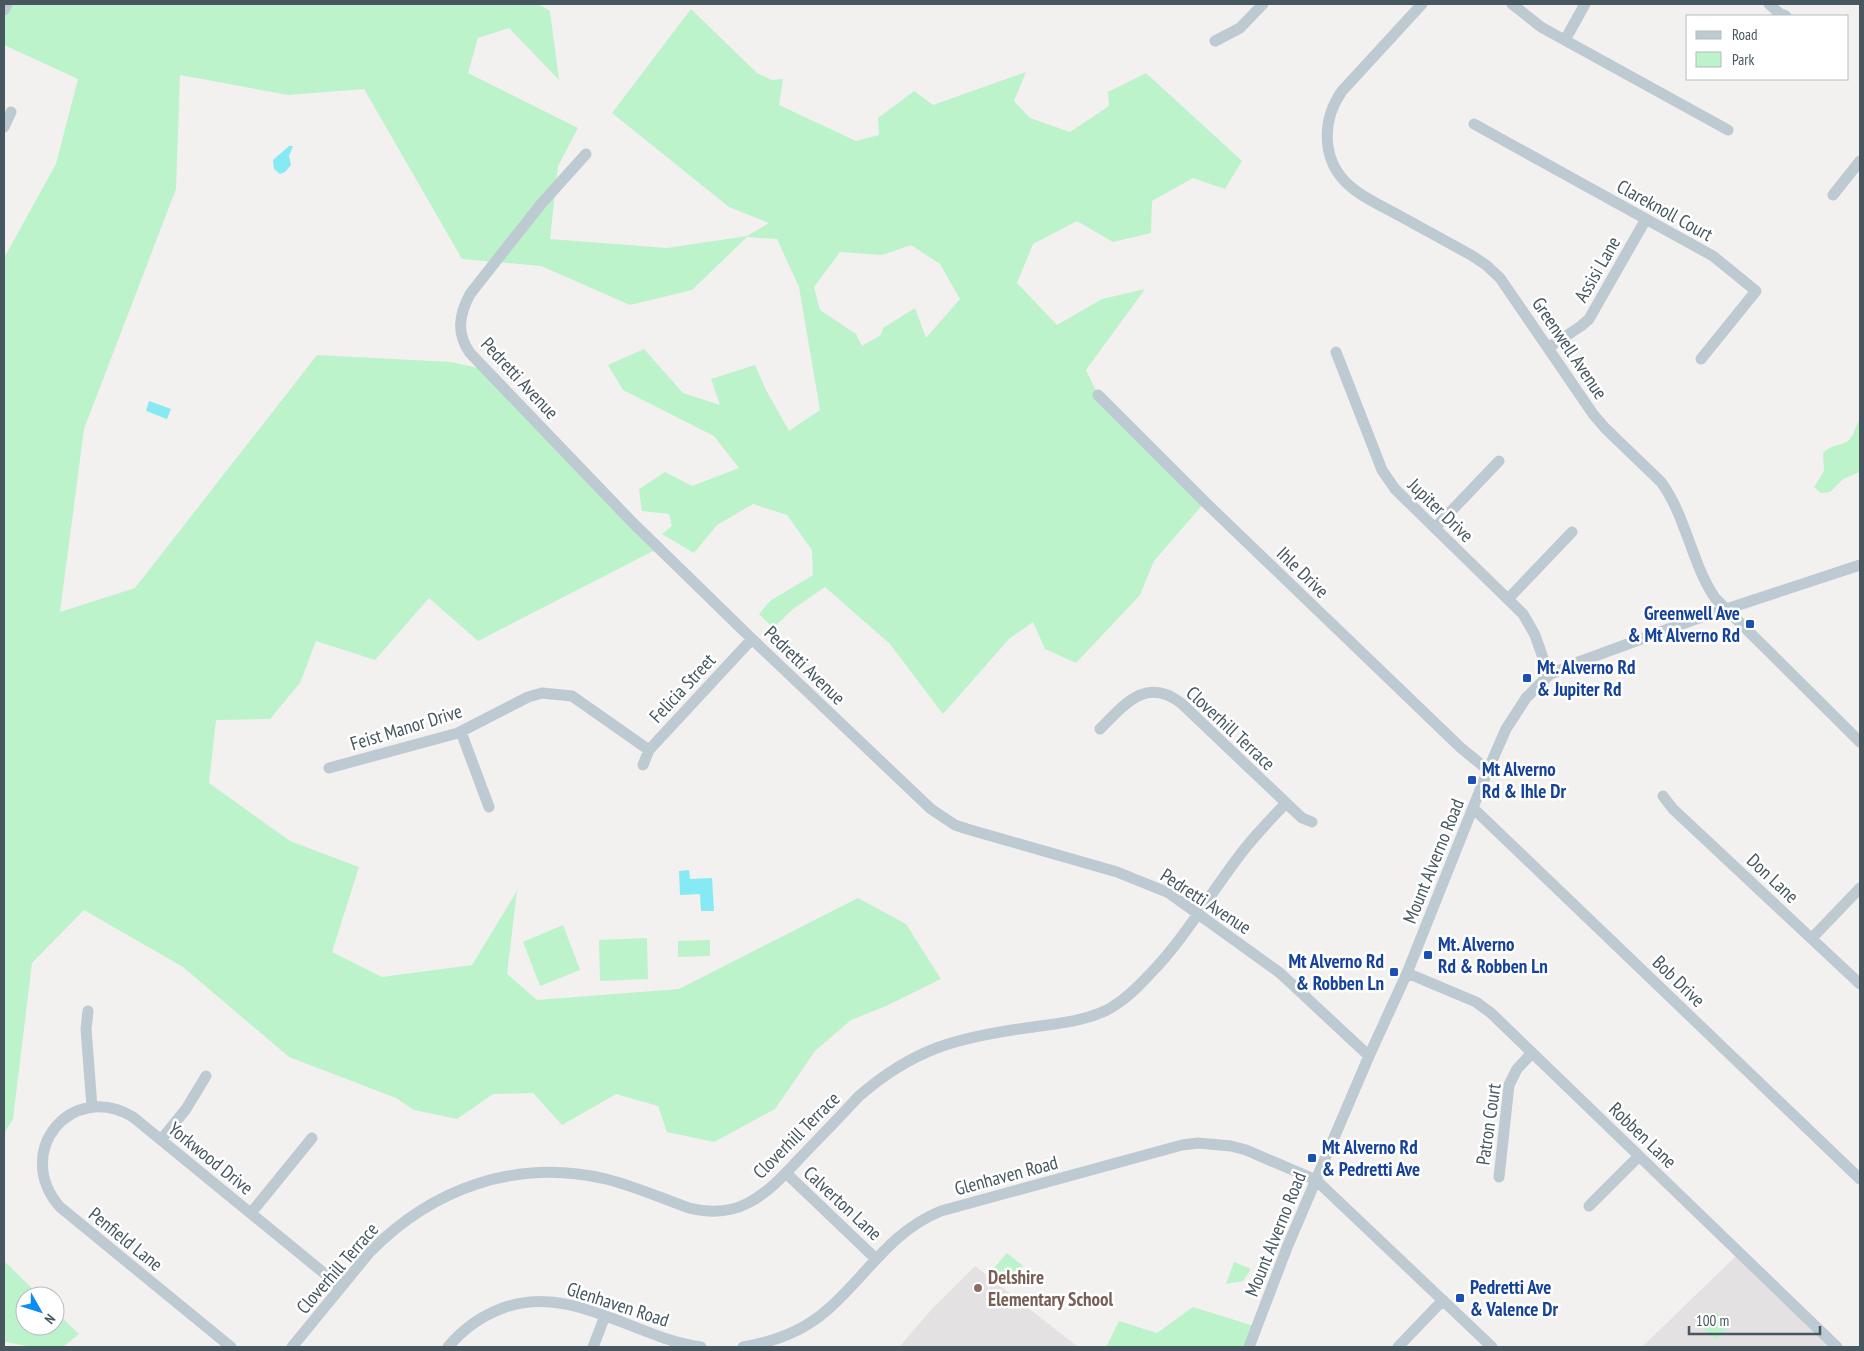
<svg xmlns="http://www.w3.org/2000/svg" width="1864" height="1351" viewBox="0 0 1864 1351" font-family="'PT Sans Narrow',sans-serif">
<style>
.education{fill:#e4e1e2}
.green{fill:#bcf3ca;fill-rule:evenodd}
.water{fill:#85eaf4}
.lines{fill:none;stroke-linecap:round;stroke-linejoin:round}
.minor{stroke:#bdcad1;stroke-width:11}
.transit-dot{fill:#1a4fb4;stroke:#fff;stroke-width:2}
.education-dot{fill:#8d6e63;stroke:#fff;stroke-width:2}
.labels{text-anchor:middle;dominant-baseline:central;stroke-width:5;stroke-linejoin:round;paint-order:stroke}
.street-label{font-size:19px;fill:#465760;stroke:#fff}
.transit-label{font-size:19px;font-weight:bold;fill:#164399;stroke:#fff;text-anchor:start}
.education-label{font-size:19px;font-weight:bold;fill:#785e54;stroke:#fff;text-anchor:start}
</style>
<rect width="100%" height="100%" fill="#f3f0f0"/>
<path class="education" d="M1739 1253 1837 1347H1642Z
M975 1266 1078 1347H899L932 1309Z"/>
<path class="green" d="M4 4H538L550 11 559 80 509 28 478 38 468 73 578 128 558 166 550 239 667 248 747 236 769 223 729 207 612 113 691 9 757 73 772 80 783 79 779 105 856 141 879 135 878 118 914 91 933 105 1026 72 1014 101 1030 118 1070 132 1109 106 1108 92 1146 73 1242 161 1225 189 1193 178 1152 201 1151 233 1113 242 1077 221 1033 244 1017 283 1057 325 1102 299 1145 289 1086 370 1098 395 1205 502 1154 561 1140 595 1076 663 1045 649 1033 622 1009 639 943 714 890 644 825 587 793 609 773 628 759 614 770 601 813 575 812 550 787 515 753 504 717 525 694 553 662 534 672 526 669 514 642 511 639 489 665 472 692 486 739 468 714 436 623 390 608 365 644 349 683 393 720 405 711 379 755 365 766 390 789 431 820 410 799 287 777 239 747 237 692 290 630 305 541 266 462 259 364 89 288 95 180 75 176 189 84 429 60 612 135 588 317 355 451 362 487 370 659 548 478 641 429 598 375 660 316 641 300 683 270 719 216 720 209 783 290 841 359 867 332 952 382 977 472 965 517 891 507 974 537 1000 679 989 858 898 906 924 941 979 886 1006 851 1020 815 1051 775 1109 714 1142 667 1132 658 1106 616 1094 562 1125 533 1093 493 1094 457 1119 414 1110 396 1098 289 1057 183 967 84 910 32 963 13 1119 4 1134V258L56 164 78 79 4 45ZM911 245 940 264 960 299 926 338 915 308 883 328 881 335 862 346 856 334 820 310 814 287 840 252 882 255Z
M1860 419V472L1843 479 1830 492 1821 493 1814 487 1824 471 1823 453C1832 444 1841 446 1848 441 1855 435 1855 426 1860 419Z
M563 925 580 970 540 986 523 942Z
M647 938 648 979 600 981 599 940Z
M710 940V956L678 957V941Z
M1007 1253 1023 1266 1010 1283 993 1269Z
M4 1261 40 1296H25V1326H55V1311L79 1334 63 1347H34L4 1342Z
M1234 1262 1251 1269 1243 1281 1226 1284Z
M1193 1307 1257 1327 1249 1347H1106L1119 1321 1157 1333Z
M1716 1312 1730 1325 1716 1340 1702 1327Z"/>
<path class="water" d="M289 146H293L289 156 291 165 285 172 280 174 274 169 273 160Z
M149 401 171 409 167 419 146 411Z
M689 870 690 879 712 878 714 911H701L700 894 680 895 679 871Z"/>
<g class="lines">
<path class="minor" d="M1422 4 1342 91C1321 121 1321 162 1351 187 1365 199 1384 207 1400 216 1424 229 1447 242 1471 255L1486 265 1500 278 1593 414 1605 428 1661 482C1686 516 1691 562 1715 598L1860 742
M1512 4 1541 27 1728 130
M1769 4 1779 13 1786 16
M4 10 7 4
M1565 40 1585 4
M1215 41 1240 28 1263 4
M1474 124 1713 256 1756 291 1701 359
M4 127 11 112
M586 154 541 204 470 294C459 315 456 333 470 353L632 522 752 639 931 809 955 825 967 829 1117 872 1169 893 1280 973 1369 1056
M1833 195 1860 161
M1548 348 1581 326 1589 319 1646 219
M1336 352 1382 470 1395 489 1523 614 1535 635 1549 675
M1098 395 1205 502 1461 748 1488 770
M1435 528 1499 461
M1508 599 1572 532
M1100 729C1124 705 1146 676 1181 703L1302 818 1312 822
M461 732 489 807
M643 765 649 750 752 639
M329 768 458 733 528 697 542 693 572 696 649 750
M1663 796 1673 809 1860 984
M1474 809 1860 1179
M1812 938 1860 888
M1407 973 1476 1002 1491 1013 1837 1347
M88 1011 86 1029 92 1107
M161 1140 186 1109 206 1076
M786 1173 876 1259
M1499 1177 1509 1085 1517 1069 1532 1053
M1589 1206 1639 1156
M251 1213 312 1138
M231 1347 60 1207C12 1152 71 1080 133 1117L341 1287
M292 1347 369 1253C432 1188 516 1158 606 1179 634 1186 661 1198 689 1208 709 1213 729 1213 748 1203 768 1193 785 1174 800 1158 819 1138 839 1118 858 1097 913 1049 955 1038 1026 1028 1053 1024 1082 1022 1107 1010 1124 1001 1137 988 1150 974 1186 937 1211 892 1243 851 1256 834 1271 819 1286 803
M448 1347C463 1329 481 1316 503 1308 573 1283 634 1338 701 1347
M593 1347 605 1316
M743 1347C773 1342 803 1331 826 1311 867 1276 889 1232 941 1211L1182 1145 1198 1143 1231 1146 1246 1150 1316 1180 1492 1347
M1249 1347 1288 1245 1369 1056 1407 973 1488 770 1506 729 1526 698 1549 675 1576 663 1693 620 1860 565
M1398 1347 1443 1300"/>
</g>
<g class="transit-dot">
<rect x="1745" y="619" width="10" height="10" rx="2.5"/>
<rect x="1522" y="673" width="10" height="10" rx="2.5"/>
<rect x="1467" y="775" width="10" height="10" rx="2.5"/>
<rect x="1423" y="950" width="10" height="10" rx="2.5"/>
<rect x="1389" y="967" width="10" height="10" rx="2.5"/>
<rect x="1307" y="1153" width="10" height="10" rx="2.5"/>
<rect x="1455" y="1293" width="10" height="10" rx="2.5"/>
</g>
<circle class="education-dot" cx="978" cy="1288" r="5"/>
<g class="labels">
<g class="street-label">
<text transform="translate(1665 210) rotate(29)">Clareknoll Court</text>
<text transform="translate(1597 269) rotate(-60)">Assisi Lane</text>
<text transform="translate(1570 348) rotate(56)">Greenwell Avenue</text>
<text transform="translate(520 378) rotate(47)">Pedretti Avenue</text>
<text transform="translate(1441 510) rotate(44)">Jupiter Drive</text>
<text transform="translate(1303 572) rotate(44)">Ihle Drive</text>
<text transform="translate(805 665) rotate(44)">Pedretti Avenue</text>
<text transform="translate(682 688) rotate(-47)">Felicia Street</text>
<text transform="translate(406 727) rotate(-17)">Feist Manor Drive</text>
<text transform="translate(1231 728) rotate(43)">Cloverhill Terrace</text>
<text transform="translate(1433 861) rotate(-68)">Mount Alverno Road</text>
<text transform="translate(1773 878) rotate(43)">Don Lane</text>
<text transform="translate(1206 901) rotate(33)">Pedretti Avenue</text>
<text transform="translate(1679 981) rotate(44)">Bob Drive</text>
<text transform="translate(1488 1124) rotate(-82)">Patron Court</text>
<text transform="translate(796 1135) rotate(-45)">Cloverhill Terrace</text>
<text transform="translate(1643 1135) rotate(44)">Robben Lane</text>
<text transform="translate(211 1158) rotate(39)">Yorkwood Drive</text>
<text transform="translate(1006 1175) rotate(-15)">Glenhaven Road</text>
<text transform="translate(843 1203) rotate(43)">Calverton Lane</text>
<text transform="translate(1275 1234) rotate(-68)">Mount Alverno Road</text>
<text transform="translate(126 1239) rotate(39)">Penfield Lane</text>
<text transform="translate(337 1268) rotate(-49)">Cloverhill Terrace</text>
<text transform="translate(618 1304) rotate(18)">Glenhaven Road</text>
</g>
<g class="transit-label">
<text x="1740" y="613" text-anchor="end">Greenwell Ave<tspan x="1740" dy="22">&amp; Mt Alverno Rd</tspan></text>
<text x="1537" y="667">Mt. Alverno Rd<tspan x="1537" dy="22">&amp; Jupiter Rd</tspan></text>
<text x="1482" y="769">Mt Alverno<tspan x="1482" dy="22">Rd &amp; Ihle Dr</tspan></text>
<text x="1438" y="944">Mt. Alverno<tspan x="1438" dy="22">Rd &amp; Robben Ln</tspan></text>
<text x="1384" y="961" text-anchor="end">Mt Alverno Rd<tspan x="1384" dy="22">&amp; Robben Ln</tspan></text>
<text x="1322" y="1147">Mt Alverno Rd<tspan x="1322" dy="22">&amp; Pedretti Ave</tspan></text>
<text x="1470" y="1287">Pedretti Ave<tspan x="1470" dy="22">&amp; Valence Dr</tspan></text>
</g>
<g class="education-label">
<text x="988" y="1277">Delshire<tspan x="988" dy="22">Elementary School</tspan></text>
</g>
</g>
<rect width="1864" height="1351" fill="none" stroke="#465760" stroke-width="10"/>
<rect x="1686" y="15" width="162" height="65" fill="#ffffff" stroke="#b5bcbf"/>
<rect x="1696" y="31" width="25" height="8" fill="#bdcad1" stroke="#b5bcbf"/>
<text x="1732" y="40" font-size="15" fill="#465760">Road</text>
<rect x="1696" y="52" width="25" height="15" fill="#bcf3ca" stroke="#b5bcbf"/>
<text x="1732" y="65" font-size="15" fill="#465760">Park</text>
<g transform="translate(40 1311) rotate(129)"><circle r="24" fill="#ffffff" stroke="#b5bcbf"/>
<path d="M0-4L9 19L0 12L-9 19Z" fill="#098cf4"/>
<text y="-8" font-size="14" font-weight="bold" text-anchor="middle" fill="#465760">N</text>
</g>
<path d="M1689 1326v8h131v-8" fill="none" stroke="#465760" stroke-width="2.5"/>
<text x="1696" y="1326" font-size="15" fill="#465760" stroke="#ffffff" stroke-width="4" paint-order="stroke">100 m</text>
</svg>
